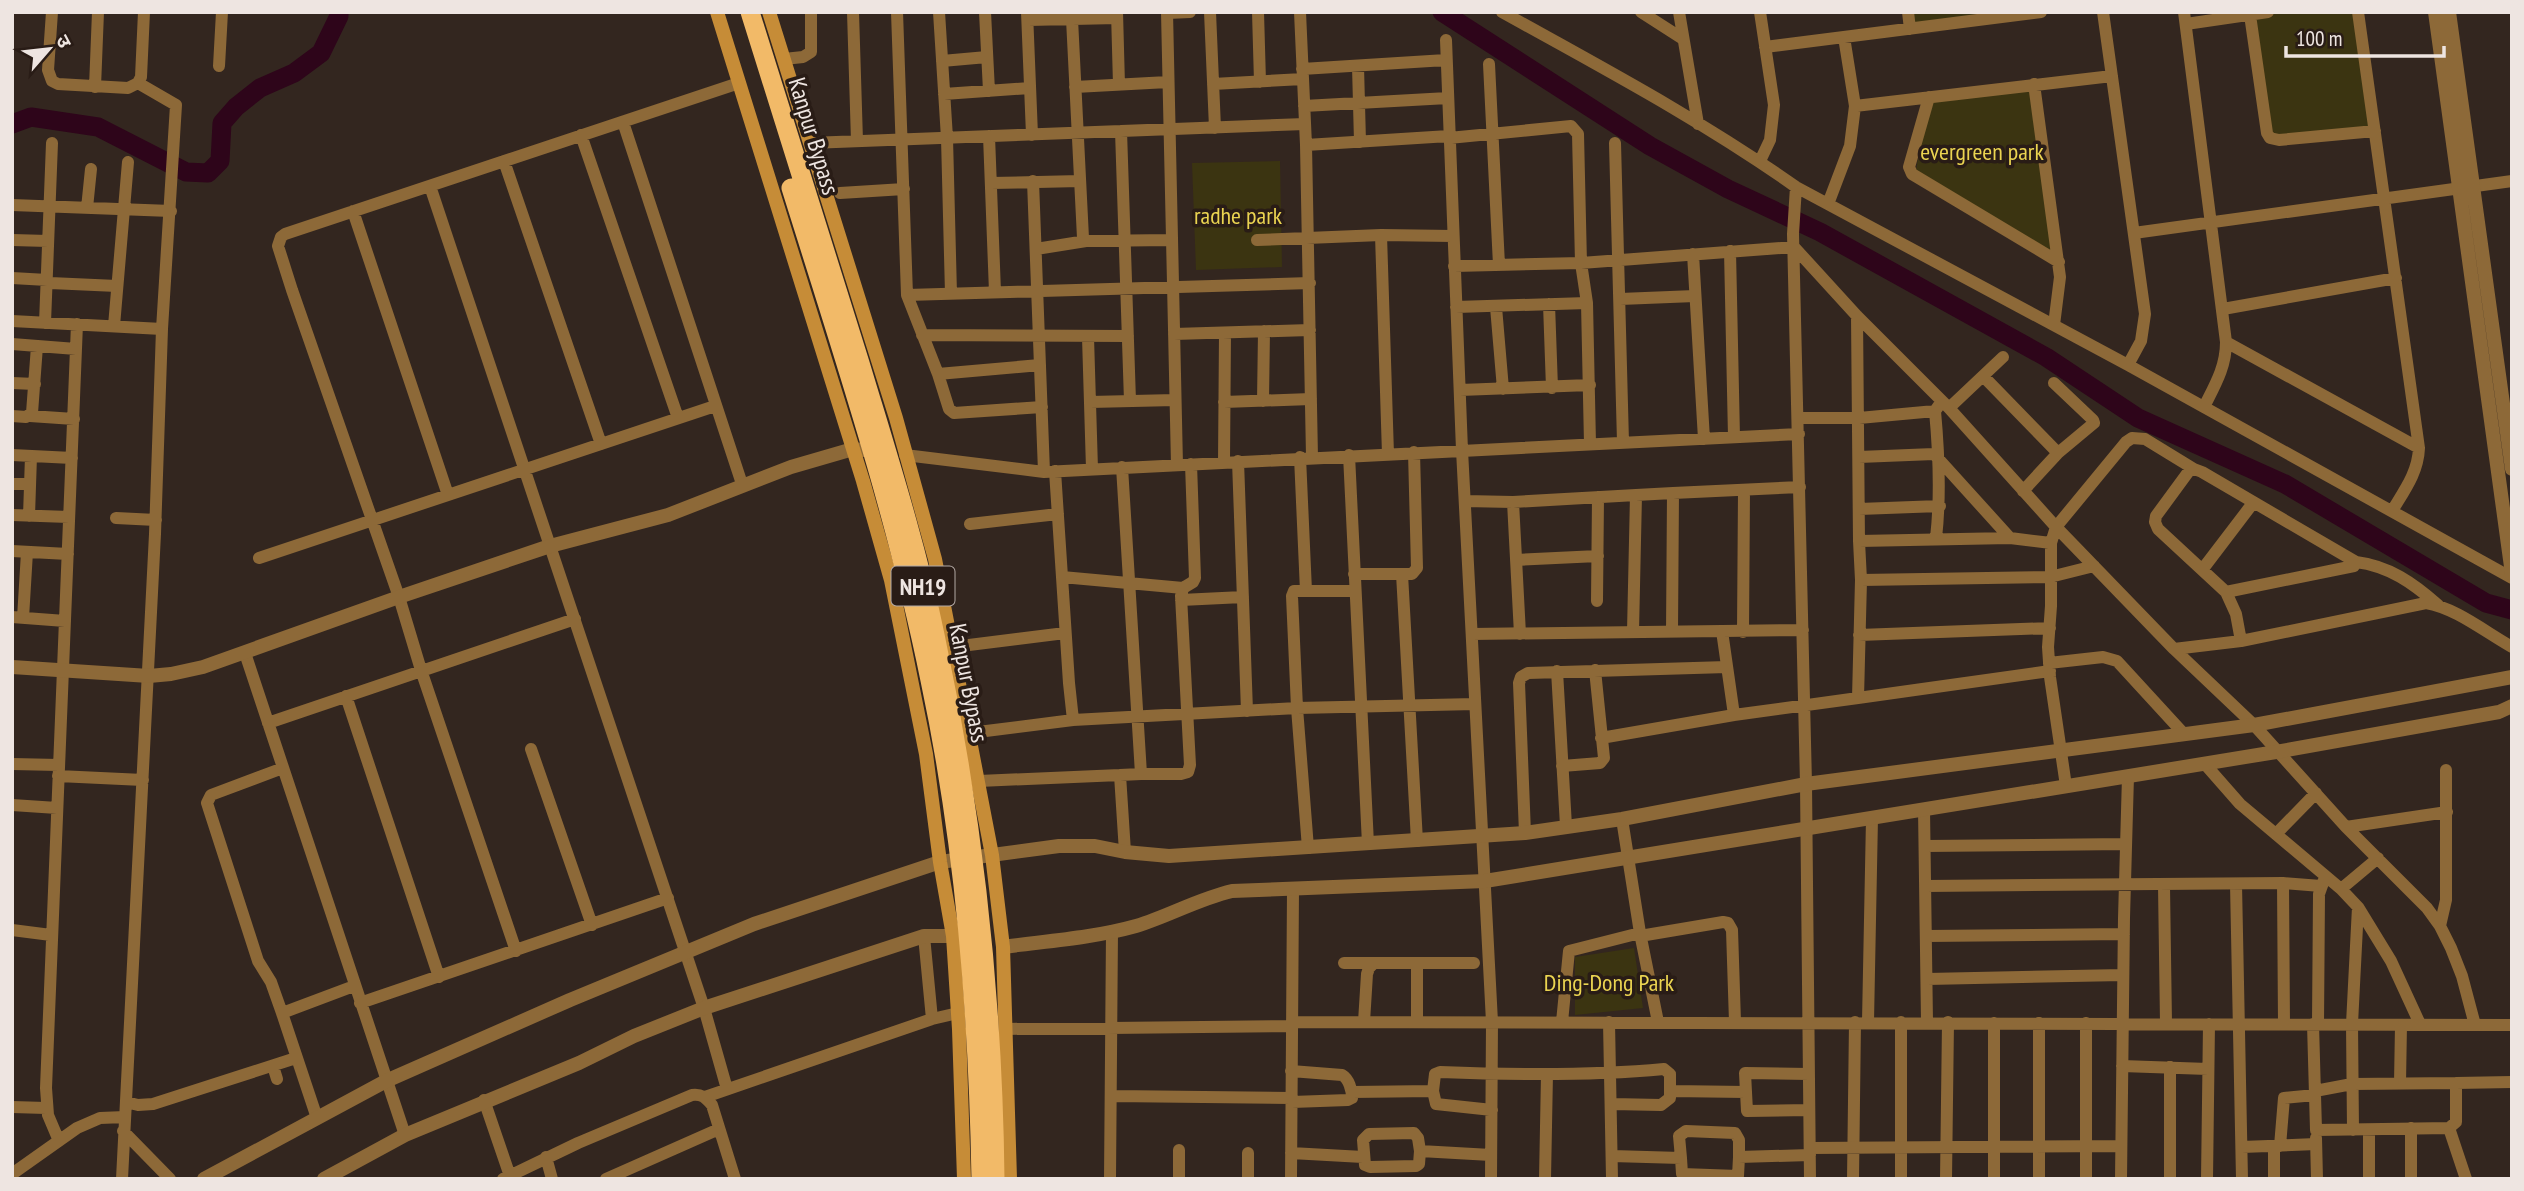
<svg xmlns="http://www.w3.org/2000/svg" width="2524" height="1191" viewBox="0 0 2524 1191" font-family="'PT Sans Narrow','Noto Sans Devanagari',sans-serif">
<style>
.green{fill:#3b3411}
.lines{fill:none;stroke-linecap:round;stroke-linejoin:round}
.river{stroke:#2e051a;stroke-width:19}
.minor{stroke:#8d6938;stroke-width:12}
.tertiary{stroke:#8d6938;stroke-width:14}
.secondary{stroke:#c68c37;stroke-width:14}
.trunk-bridge{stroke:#f2ba68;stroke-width:19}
.labels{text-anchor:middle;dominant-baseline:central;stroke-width:7;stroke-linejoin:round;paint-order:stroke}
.shield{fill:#291c16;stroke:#b3a9a4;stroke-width:2}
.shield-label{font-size:23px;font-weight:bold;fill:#eee5e1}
.street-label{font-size:24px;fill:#eee5e1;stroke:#291c16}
.park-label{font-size:24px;fill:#ebd451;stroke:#291c16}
</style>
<rect width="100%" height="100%" fill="#33261f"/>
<path class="green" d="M1906 12H2026L1908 30Z
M2268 12H2358L2375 129 2272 138 2253 15Z
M2033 85 2057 262 1914 181 1929 98Z
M1280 161 1282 267 1196 270 1192 163Z
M1634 948 1643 1008 1575 1015V957Z"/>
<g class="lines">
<path class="river" d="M1442 12 1650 146 1728 189 1820 232 2046 357 2138 418 2285 484 2486 603 2512 610
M12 124 31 117 98 127 186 172 208 173 220 161 222 123 236 107 260 88 294 73 321 53 339 16V12"/>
<path class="minor" d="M52 12 48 70 52 81 58 84 128 88 138 83 141 77 144 12
M853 12 857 141
M897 12 907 295 1310 283
M939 12 947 138 951 294
M985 12 989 91
M1027 12 1032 135
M1117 12 1119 85
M1167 12 1177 465
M1210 12 1215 128
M1258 12 1260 82
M1300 12 1306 145
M1502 12C1601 67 1703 121 1796 187L2128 365 2512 578
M1641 12 1683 39
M1679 12 1698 124
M1760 12 1774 105 1770 140 1760 161
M1908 12 1910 29
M2103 12 2145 314 2141 341 2128 365
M2184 12 2226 342C2226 367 2215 385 2204 407
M2358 12 2419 448C2418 473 2404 491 2392 511
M1167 13 1190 12
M2250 15 2267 133 2270 138 2279 140 2375 131
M1072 19 1083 238 1086 241
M1028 20 1117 18
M2186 24 2268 12
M1446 40 1462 450 1492 1022 1491 1179
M1765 47 2041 12
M784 59 803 57 811 52V12
M942 61 987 57
M1489 64 1499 265
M219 66 222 12
M1358 66 1360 142
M1302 69 1446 60
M1213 84 1303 79
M2034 84 2060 277 2054 325
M95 87 98 12
M1075 87 1168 82
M944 94 1030 88
M1929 97 1909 167 1912 174 2059 262
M1304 106 1448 98
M1855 106 2112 76
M623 122 742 484
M1121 131 1130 401
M581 135 678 418
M989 136 995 292
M1449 138 1571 126 1578 134 1581 263 1794 247 1857 316 1949 408 2056 527 2174 649 2254 725 2346 827 2427 908 2440 926 2451 948 2462 976 2475 1025
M810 143 1305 124
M1615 143 1623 442
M504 161 601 444
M1033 181 1044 472
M991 183 1080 181
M430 186 704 1008 727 1089
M1796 187 1793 234 1806 784 1810 1179
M840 193 904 189
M1828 204 1850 146 1855 106 1844 37
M12 205 171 211
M87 208 91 169
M353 211 448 495
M2134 233 2512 181
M1381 235 1453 236
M12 240 48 241
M1257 240 1381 235 1388 454
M1036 249 1086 241 1171 240
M1730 251 1734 437
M1693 254 1704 439
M1454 266 1581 263 1587 303 1590 444
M12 278 47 280 50 283 117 286
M907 295 938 374 949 409 954 413 1042 407
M1620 299 1695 296
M1549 304 1552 388
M1456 307 1587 303
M1496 307 1503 389
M2223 309 2396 278
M1857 316 1859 541 1861 580 1858 698 2050 671
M12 321 162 329
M45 323 52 143
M114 326 128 162
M1174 334 1310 330
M922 335 1128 336
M1088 337 1092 469
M2226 342 2419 448
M12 344 76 349
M938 374 1040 365
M1983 376 2058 453
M12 383 35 384
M1460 390 1590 385
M1263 401 1264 331
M1090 402 1175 400
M1224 402 1311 399
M1949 408 2003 357
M12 416 26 417 32 413 37 346
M30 416 74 419
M1798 418H1859L1935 411
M12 455 72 458
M905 455 1044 472 1799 434
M1349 455 1368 844
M1300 457 1306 591H1294L1292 596 1297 708 1475 704
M1312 457 1306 145 1449 136
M1859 457 1934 454 2010 538
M1238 461 1247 711
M1224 462 1225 333
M1122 467 1141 774 1120 775 1125 852
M1055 471 1069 683 1073 720
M12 484H30
M2023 491 2058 453 2094 423 2093 420 2054 383
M1465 501 1513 502
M1859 509 1940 506
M12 515 69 517
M29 516 31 456
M116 518 156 520
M970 524 1058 514
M1936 538C1941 495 1939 454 1935 411L1942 401
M1859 541 2010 538 2051 543
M12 551 68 554
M259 558 715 406
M1516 560 1598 556
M2356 562C2389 566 2413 583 2438 605
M2202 570 2253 503
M1354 574H1412L1417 568 1414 452
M1402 574 1417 841
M1062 577 1183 588
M1861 580 2050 577 2094 566
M1306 591H1355
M2226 592 2354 566 2356 562 2202 472 2194 469 2189 471 2156 516 2155 522 2158 529 2226 592 2236 614 2241 641
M1181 600 1243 597
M1597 601 1598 497
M12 617 65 621
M23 618 27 552
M1803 630 1722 631 1734 715 1858 698
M1633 632 1636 495 1673 493
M1672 632 1673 493 1800 487
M1743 632 1744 491
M1472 634 1722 631
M1520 634 1513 502 1636 495
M1859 635 2050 628
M953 647 1065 633
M2174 649 2241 641 2426 603C2456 608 2485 632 2512 647
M245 653 405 1135
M2049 663 2103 657 2117 661 2184 734
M1557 671 1566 826
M346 696 439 977
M268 723 575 619
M970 733 1073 720 1297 708 1308 848
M1601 738 1734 715
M531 749 592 925
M2204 763 2240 804 2341 889 2358 907 2391 961 2420 1024
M12 764 59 765
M1562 766 1600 763 1604 758 1595 670
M1141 774H1181L1188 772 1190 765 1181 596 1183 588 1193 582 1195 578 1191 464
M58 776 143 780
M979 781 1120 775
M2066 786 2050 677 2048 647 2051 606V543L2056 527 2126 442 2132 438 2145 439 2194 469
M12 805 57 808
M1924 809 1927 1022
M1622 819 1640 933 1658 1022
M2346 827 2447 812
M1525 833 1519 683 1521 677 1528 673 1727 667
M2276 834 2316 793
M1925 846 2126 844
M2283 883 2284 1024
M2236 884 2242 1179
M1925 886 2283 883 2321 886
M2164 886 2166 1023
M2341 889 2378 858
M2440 926 2446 900V770
M12 930 51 935
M924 936 932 1019
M1640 936 1723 922 1728 923 1732 930 1735 1022
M1926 936 2124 934
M516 951 421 670 399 597 292 290 278 246 281 237 285 234 739 83
M1344 963H1474
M1927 979 2123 975
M360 1003 668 898
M282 1013 271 982 258 961 207 803 211 795 283 768
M1292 1022 2512 1025
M1364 1022 1367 974 1369 968 1374 963
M1417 1022V963
M1562 1022 1569 951 1640 933
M1609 1022 1612 1179
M1868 1022 1872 818
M1994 1023V1179
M2039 1023V1179
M2313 1024 2316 1130 2449 1128 2456 1122V1083L2512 1082
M2318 1024 2319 894 2324 880
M1006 1029 1292 1026
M273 1066 277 1079
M2122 1066 2208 1069
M1291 1071 1342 1075C1349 1079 1352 1090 1352 1098L1348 1100 1292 1102
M1809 1074 1745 1073 1747 1111 1809 1110
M2400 1083 2401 1025
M1671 1091 1746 1092
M2315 1091 2352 1084 2456 1083
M1352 1092 1433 1091
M1112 1096 1291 1098
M705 1097 932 1019 958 1013
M484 1100 511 1179
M126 1102 138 1105 153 1104 296 1058
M12 1107 46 1108
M1492 1110 1436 1104 1433 1091 1435 1074 1440 1072C1515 1075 1590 1076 1664 1069L1670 1074V1098L1661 1105 1612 1104
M317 1118 282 1013 354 986
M2411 1128V1179
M2449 1128 2466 1179
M2353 1130 2352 1024 2358 907
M123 1131 170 1179
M2316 1138 2317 1179
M59 1141 48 1115 46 1088 77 324
M2274 1146V1179
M2280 1146 2284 1098 2315 1095
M2242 1147 2316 1144
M1810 1148 2121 1146
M1420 1151 1418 1138 1414 1133 1369 1134 1363 1140 1365 1165 1370 1167 1416 1166 1419 1164 1420 1151 1491 1155
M1291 1153 1363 1157
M1612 1156 1681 1158 1682 1174 1738 1176 1739 1157 1810 1155
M546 1157 552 1179
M1681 1158 1679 1136 1686 1131 1735 1133 1739 1140V1157
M12 1174 77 1128 100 1118 125 1117
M122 1179 155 534 162 329 176 105 138 83
M503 1179 578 1143 692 1095C702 1094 705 1097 712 1105L735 1179
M606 1179 719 1129
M1110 1179 1112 931
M1179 1179V1150
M1248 1179V1153
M1291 1179 1293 890
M1545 1179 1547 1074
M1853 1179 1855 1022
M1901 1179V1022
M1946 1179 1948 1022
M2086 1179V1023
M2121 1179 2124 918 2128 776
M2170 1179V1067
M2207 1179 2209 1024
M2369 1179V1130"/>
<path class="tertiary" d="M2435 12 2512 574
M2449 12 2512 469
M12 667 149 676 171 674 203 667 399 597 550 546 668 515 791 467 853 449 863 450
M1003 947C1047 941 1093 938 1136 926 1169 916 1198 899 1232 891L1485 881 2276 752 2499 712 2512 706
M204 1179 386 1081 570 1000 754 924 940 862 1059 846H1095L1125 852 1169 856 1525 833 1622 819 1806 784 2254 725 2512 677
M324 1179 405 1135 579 1063 634 1036 704 1008 924 936H953"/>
<path class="secondary" d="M717 12 863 481 891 580 926 754 940 862 953 936 959 1029 964 1179
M769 12 896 418 935 559 992 855 1003 947 1010 1179"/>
<path class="trunk-bridge" d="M750 12C787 129 824 246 860 363 887 453 916 543 935 635 973 814 993 996 995 1179
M791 188C842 351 896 513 930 680 965 845 978 1011 981 1179"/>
</g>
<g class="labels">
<rect class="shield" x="891.5" y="566.5" width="63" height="39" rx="5"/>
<g class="shield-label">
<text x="923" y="586">NH19</text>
</g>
<g class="street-label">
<text transform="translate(814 136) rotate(73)">Kanpur Bypass</text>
<text transform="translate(969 683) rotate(79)">Kanpur Bypass</text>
</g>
<g class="park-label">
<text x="1982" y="151">evergreen park</text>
<text x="1238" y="215">radhe park</text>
<text x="1609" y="982">Ding-Dong Park</text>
</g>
</g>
<rect width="2524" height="1191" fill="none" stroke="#eee5e1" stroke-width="28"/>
<g transform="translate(49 49) rotate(62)" stroke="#291c16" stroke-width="5" paint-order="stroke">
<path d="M0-5L12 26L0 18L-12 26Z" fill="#eee5e1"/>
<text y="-10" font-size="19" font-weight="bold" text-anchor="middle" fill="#eee5e1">उ</text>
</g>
<path d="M2286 46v10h158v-10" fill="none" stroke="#eee5e1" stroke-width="3.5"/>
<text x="2296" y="46" font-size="21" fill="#eee5e1" stroke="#291c16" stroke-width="5" paint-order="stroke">100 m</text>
</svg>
